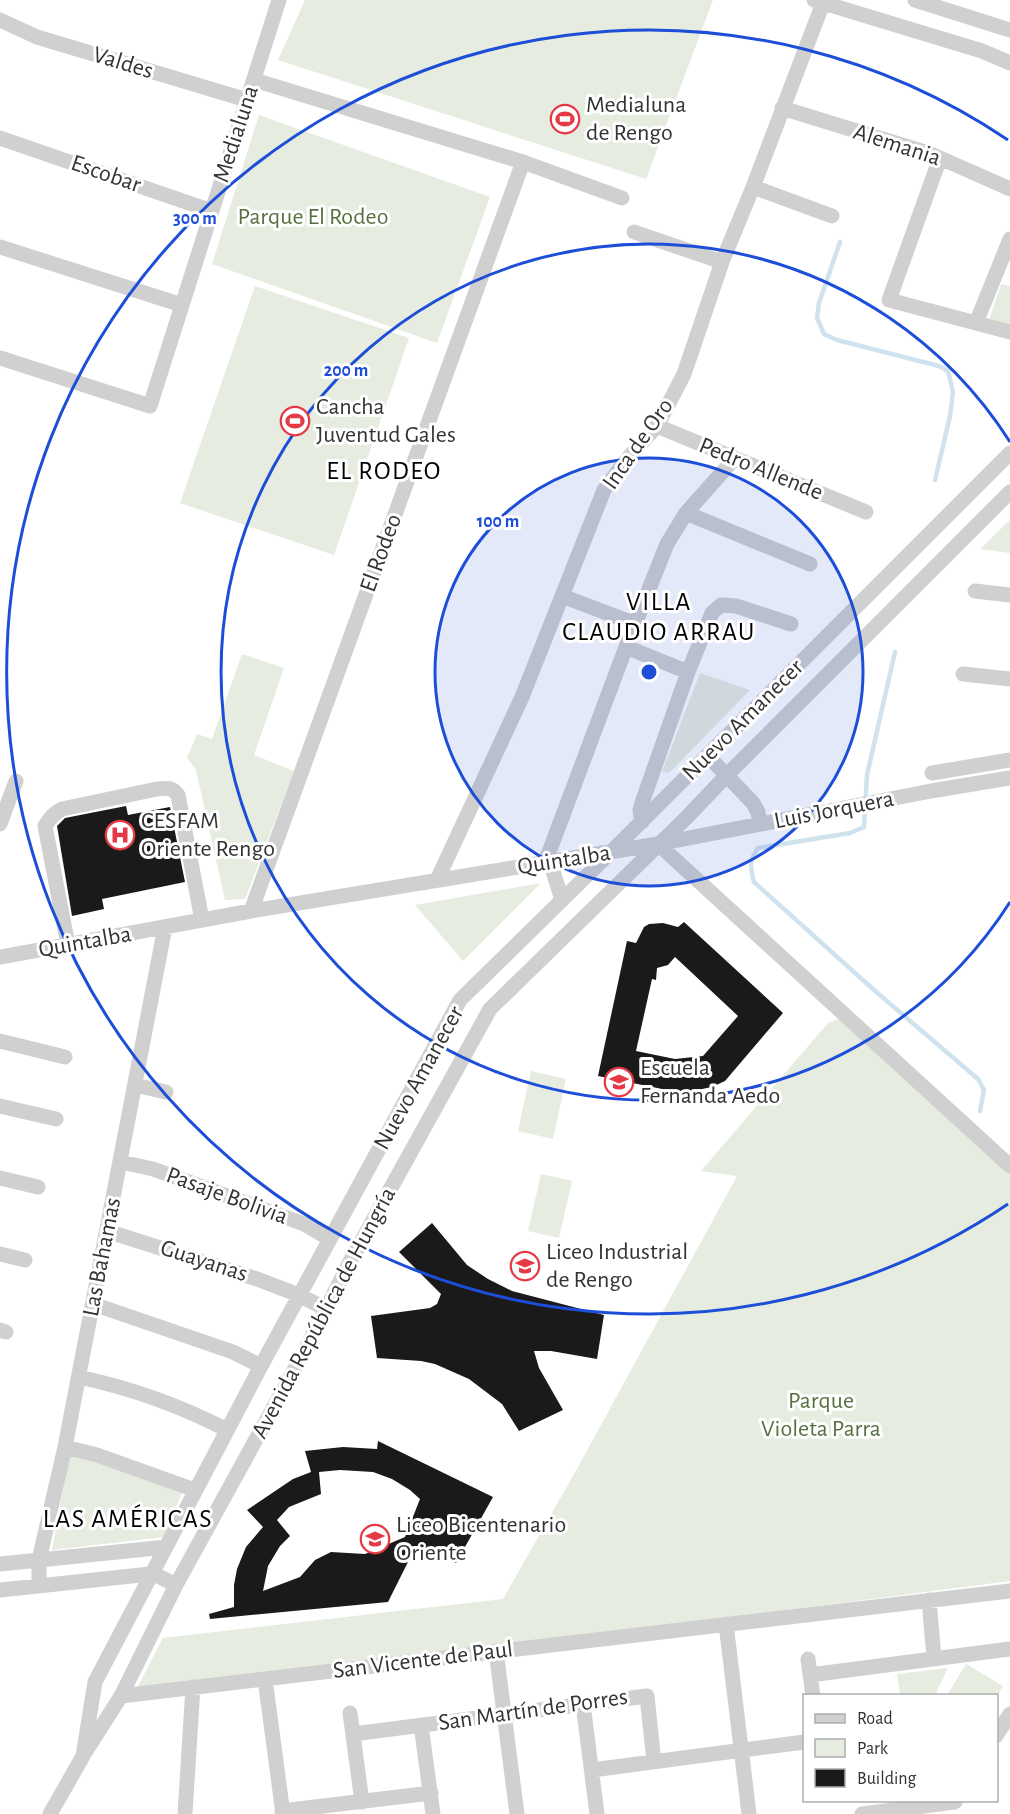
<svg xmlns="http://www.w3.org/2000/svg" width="1010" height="1814" viewBox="0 0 1010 1814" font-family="'Alegreya Sans',sans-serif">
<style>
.green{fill:#e6ecdf}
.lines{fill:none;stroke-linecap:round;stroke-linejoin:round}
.stream{stroke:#cfe2ee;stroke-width:4.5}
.building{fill:#1a1a1a;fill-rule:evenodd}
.minor{stroke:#d0d0d0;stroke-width:15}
.ring{fill:none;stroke:#1d4ed8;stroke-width:3}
.labels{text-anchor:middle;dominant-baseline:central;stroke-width:6;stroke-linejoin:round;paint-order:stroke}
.street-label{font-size:24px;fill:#333;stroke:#fff}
.poi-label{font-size:24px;fill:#333;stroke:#fff;text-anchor:start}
.park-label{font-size:24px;fill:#56703f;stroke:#fff}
.neighbourhood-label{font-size:26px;letter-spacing:1.5px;fill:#000;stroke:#fff}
.centre{fill:#1d4ed8;stroke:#fff;stroke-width:3}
.ring-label{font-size:18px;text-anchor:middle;font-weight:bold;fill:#1d4ed8;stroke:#fff;stroke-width:6;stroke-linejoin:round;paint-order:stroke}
</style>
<rect width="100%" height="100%" fill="#fff"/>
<path class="green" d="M305 0H713L646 179 278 60Z
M259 115 490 197 437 343 212 264Z
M1001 284 1010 286V326L989 320Z
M255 286 409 338 334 555 180 503Z
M1010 520V553L980 549Z
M242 654 284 668 254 755 294 771 245 899 225 900 196 770 187 758 197 734 212 739Z
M700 673 750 690 669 773 662 772Z
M541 883 463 961 415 905Z
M839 1019 1010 1170V1581L511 1646 137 1688 163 1638 503 1599 578 1467 737 1176 701 1171 828 1023Z
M531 1071 566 1079 553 1139 518 1131Z
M541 1174 572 1181 559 1238 528 1231Z
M70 1452 182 1493 164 1537 52 1550Z
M966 1664 1003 1686 997 1697 947 1695Z
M948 1668 935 1695H900L897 1674Z"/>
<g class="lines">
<path class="stream" d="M840 242 819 303 817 318 824 334 837 340 939 366 948 371 953 392 950 416 935 480
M895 652 867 775 864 827 850 833 758 848C749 861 750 867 754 882L874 990 978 1079 984 1090 980 1111"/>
</g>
<path class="building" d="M126 806 128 815 170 807 185 882 102 899 104 909 72 916 57 826 65 818Z
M684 922 783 1013 725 1081 712 1087 692 1091H672L598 1076 627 941 636 943 644 927 649 924 663 923 678 927ZM675 957 738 1016 703 1056 675 1059 636 1051 652 979 656 980 657 968 668 965Z
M432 1223 467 1265 488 1279 512 1291 604 1315 597 1359 551 1351H534L539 1368 563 1410 519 1431 502 1404 469 1379 435 1364 421 1361 377 1358 371 1316 430 1308 437 1304 441 1294 399 1252Z
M378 1441 493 1497 456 1563 416 1546 388 1602 210 1619 209 1614 234 1607V1585L237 1569 246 1547 263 1527 247 1510 293 1479 311 1472 305 1451 343 1447 377 1449ZM340 1470 373 1472 392 1479 410 1490 420 1499 405 1537 365 1554 331 1552 315 1560 300 1577 263 1591 268 1566 280 1546 290 1536 277 1520 289 1507 321 1494 319 1472Z"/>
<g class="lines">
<path class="minor" d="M814 0 982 51 1010 63
M915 0 1010 30
M0 20 37 37 247 100
M254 80 523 162 622 198
M782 108 931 154 1010 189
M0 138 212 211
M940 158 889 300 1010 332
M753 187 832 216
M634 232 722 262
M0 247 182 305
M976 323 1010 239
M0 358 150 406 279 0
M657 426 866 512
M686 513 810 564
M975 591 1010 595
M562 596 636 624
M626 647 688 672
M963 674 1010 679
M708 756 753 803 758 812 760 824
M932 773 1010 760
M642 822 640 810 643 800 688 672 712 613 721 605 736 606 791 624
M0 824 16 781
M658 844 1010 1166
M437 880 522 697 604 490 628 458 657 426 684 374 722 262 753 187 823 3
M562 900 552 868 545 863 626 647 667 544 686 513 735 458
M251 911 523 162
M68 945 45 826C50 818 54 813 62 809L157 789C166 788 172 787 178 795L202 920
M0 957 251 911 658 844 931 791 1010 778
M0 1041 65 1057
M135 1085 166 1092
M0 1106 56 1119
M121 1162 153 1169 304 1224 330 1239
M0 1178 38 1187
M107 1231 257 1279 299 1295 326 1309
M0 1254 25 1260
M93 1304 233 1352 261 1366
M0 1330 6 1332
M79 1377C130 1388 181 1406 227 1430
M65 1447 97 1455 195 1490
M0 1564 166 1547
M39 1586V1560L65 1447 165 927
M0 1590 150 1574 158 1576 176 1585
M929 1600 934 1658
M726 1624 749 1814
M496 1651 517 1814
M808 1659 813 1696
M810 1675 1010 1649
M265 1679 283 1814
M121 1696 1010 1591
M583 1704 597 1814
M350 1713 362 1802
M421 1725 433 1814
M353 1734 647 1696 654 1762
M996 1736 1010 1714
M86 1751 121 1696 176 1585 304 1352 351 1260 490 1009 687 817 727 775 1010 492
M592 1770 804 1742
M282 1811 431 1793
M50 1814 83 1756 95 1682 261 1366 460 1000 611 852 1010 453
M185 1814 193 1687
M862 1814 955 1802"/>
</g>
<circle cx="649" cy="672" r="214" fill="#1d4ed8" fill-opacity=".12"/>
<g class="ring">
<circle cx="649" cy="672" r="214"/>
<path d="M1010 902A428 428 0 1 1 1010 442"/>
<path d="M1008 1204A642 642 0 1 1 1008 140"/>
</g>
<defs>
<g id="stadium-ring" transform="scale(1.5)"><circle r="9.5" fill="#fff" stroke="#e63946" stroke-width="1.5"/><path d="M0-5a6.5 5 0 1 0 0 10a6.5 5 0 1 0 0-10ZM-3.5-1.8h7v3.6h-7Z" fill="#e63946"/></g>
<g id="hospital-ring" transform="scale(1.5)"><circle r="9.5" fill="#fff" stroke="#e63946" stroke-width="1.5"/><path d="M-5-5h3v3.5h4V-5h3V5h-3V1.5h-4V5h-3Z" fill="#e63946"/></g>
<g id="school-ring" transform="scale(1.5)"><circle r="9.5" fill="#fff" stroke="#e63946" stroke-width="1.5"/><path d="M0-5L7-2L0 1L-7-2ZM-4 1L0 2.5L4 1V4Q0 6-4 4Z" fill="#e63946"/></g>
</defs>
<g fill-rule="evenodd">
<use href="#stadium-ring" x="565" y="119"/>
<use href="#stadium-ring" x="295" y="421"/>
<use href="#hospital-ring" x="120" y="835"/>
<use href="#school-ring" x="619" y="1082"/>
<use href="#school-ring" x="525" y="1266"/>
<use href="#school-ring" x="375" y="1539"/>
</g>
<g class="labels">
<g class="street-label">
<text transform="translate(123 63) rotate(17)">Valdes</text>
<text transform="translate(236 134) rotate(-72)">Medialuna</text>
<text transform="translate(897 145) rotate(18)">Alemania</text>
<text transform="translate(106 174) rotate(19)">Escobar</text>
<text transform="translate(638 444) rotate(-55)">Inca de Oro</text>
<text transform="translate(761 469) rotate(22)">Pedro Allende</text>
<text transform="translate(381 553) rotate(-70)">El Rodeo</text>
<text transform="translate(743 720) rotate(-45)">Nuevo Amanecer</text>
<text transform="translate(834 810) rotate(-11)">Luis Jorquera</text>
<text transform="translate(564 860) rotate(-9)">Quintalba</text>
<text transform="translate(85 942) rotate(-10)">Quintalba</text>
<text transform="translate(419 1078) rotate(-61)">Nuevo Amanecer</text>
<text transform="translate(227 1196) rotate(20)">Pasaje Bolivia</text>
<text transform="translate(102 1257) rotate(-79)">Las Bahamas</text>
<text transform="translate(204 1261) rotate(18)">Guayanas</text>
<text transform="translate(324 1313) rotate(-62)">Avenida República de Hungría</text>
<text transform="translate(423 1660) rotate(-7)">San Vicente de Paul</text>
<text transform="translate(533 1710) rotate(-8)">San Martín de Porres</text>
</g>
<g class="poi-label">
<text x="586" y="105">Medialuna<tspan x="586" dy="28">de Rengo</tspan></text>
<text x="316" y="407">Cancha<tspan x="316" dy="28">Juventud Gales</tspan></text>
<text x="141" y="821">CESFAM<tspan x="141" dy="28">Oriente Rengo</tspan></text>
<text x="640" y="1068">Escuela<tspan x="640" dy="28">Fernanda Aedo</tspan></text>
<text x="546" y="1252">Liceo Industrial<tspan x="546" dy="28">de Rengo</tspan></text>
<text x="396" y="1525">Liceo Bicentenario<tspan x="396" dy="28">Oriente</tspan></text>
</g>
<g class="park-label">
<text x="313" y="217">Parque El Rodeo</text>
<text x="821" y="1401">Parque<tspan x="821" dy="28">Violeta Parra</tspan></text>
</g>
<g class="neighbourhood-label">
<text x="384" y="471">EL RODEO</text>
<text x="659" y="602">VILLA<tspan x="659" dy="30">CLAUDIO ARRAU</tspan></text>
<text x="128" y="1519">LAS AMÉRICAS</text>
</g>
</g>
<circle cx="649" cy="672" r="9" class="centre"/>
<g class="ring-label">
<text x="195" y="224">300 m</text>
<text x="346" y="376">200 m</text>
<text x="498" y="527">100 m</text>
</g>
<rect x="803" y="1694" width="195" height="108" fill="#ffffff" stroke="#adadad" stroke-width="1.5"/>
<rect x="815" y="1714" width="30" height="9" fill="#d0d0d0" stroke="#adadad" stroke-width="1.5"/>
<text x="857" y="1724" font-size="18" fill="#333333">Road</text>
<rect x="815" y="1739" width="30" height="18" fill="#e6ecdf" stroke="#adadad" stroke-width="1.5"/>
<text x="857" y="1754" font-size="18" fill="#333333">Park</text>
<rect x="815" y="1769" width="30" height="18" fill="#1a1a1a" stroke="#adadad" stroke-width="1.5"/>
<text x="857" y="1784" font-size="18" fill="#333333">Building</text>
</svg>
